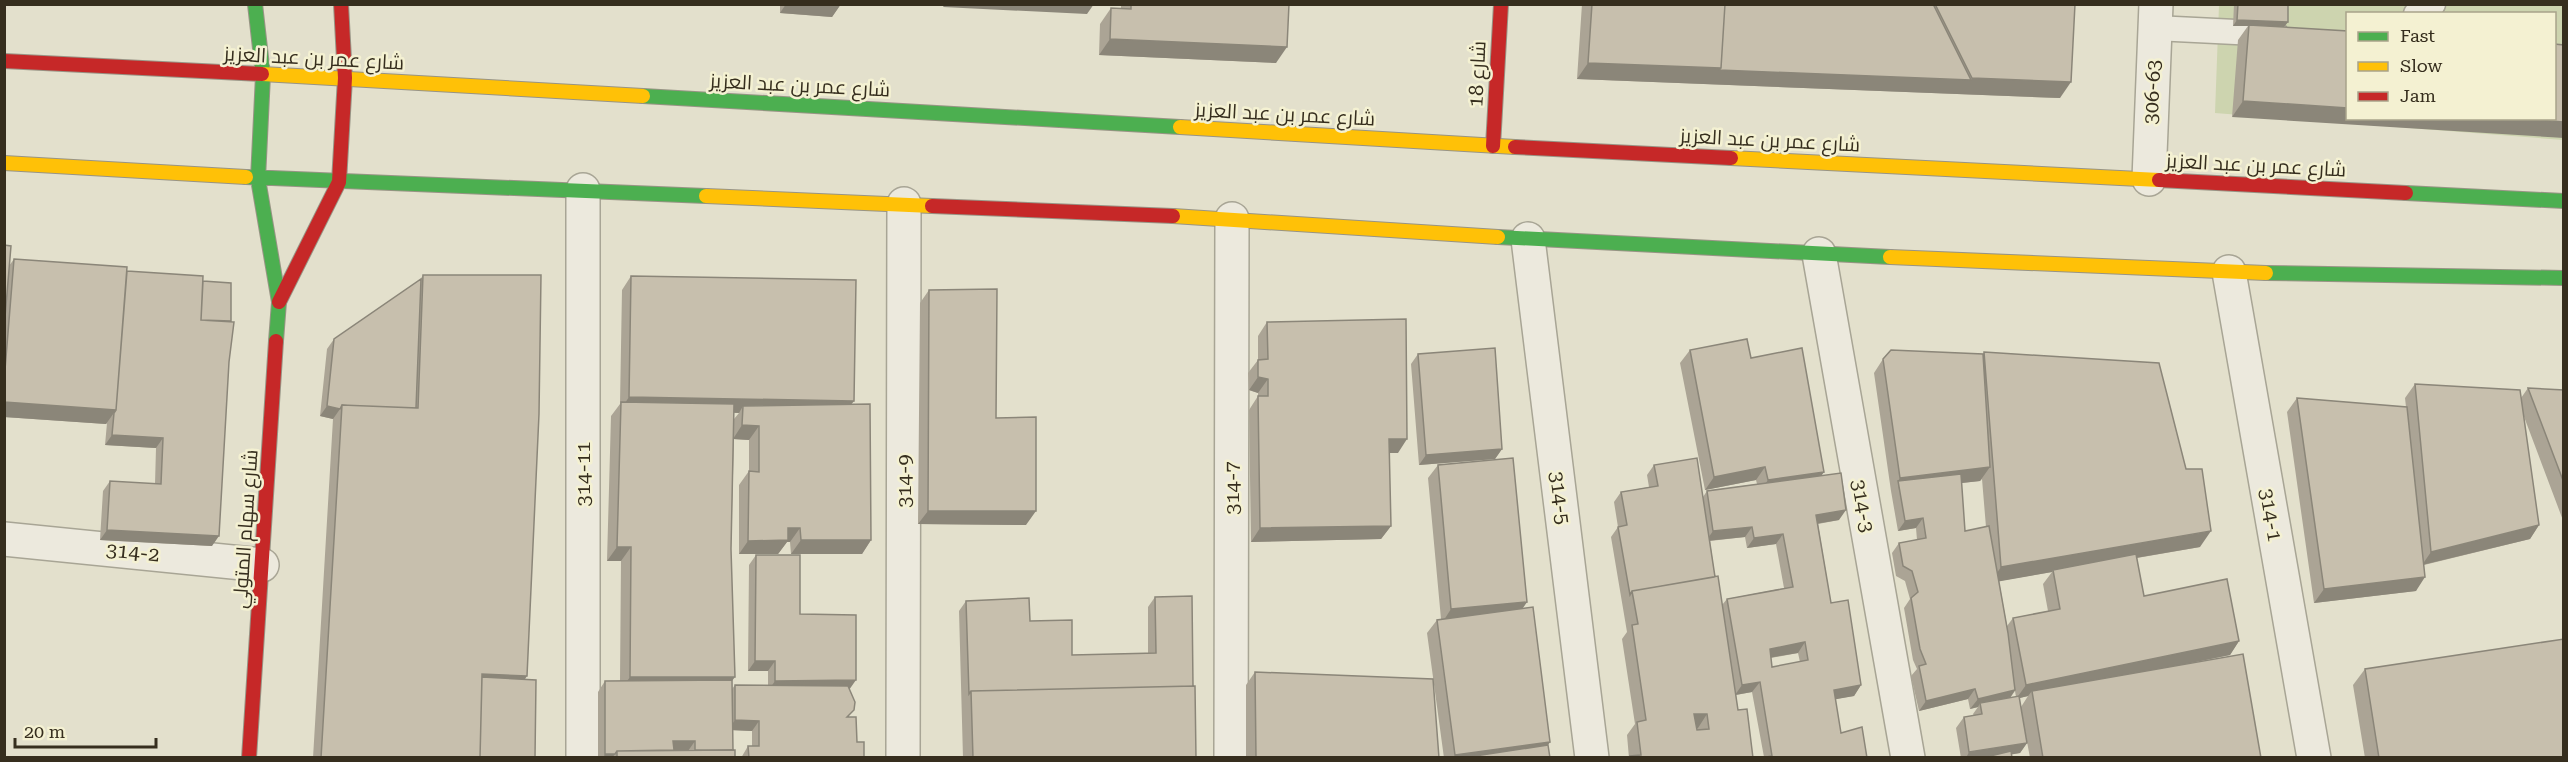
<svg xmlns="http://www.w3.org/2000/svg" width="2568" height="762" viewBox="0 0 2568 762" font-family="'Roboto Serif',Cairo,serif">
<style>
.garden{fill:#cdd4af;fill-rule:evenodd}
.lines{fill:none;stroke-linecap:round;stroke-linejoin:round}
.lane-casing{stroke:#a8a595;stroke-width:27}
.street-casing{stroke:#a8a595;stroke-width:36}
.fast-casing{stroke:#989485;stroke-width:16}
.slow-casing{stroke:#989485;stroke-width:16}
.jam-casing{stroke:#989485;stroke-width:16}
.lane{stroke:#ece9dd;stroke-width:24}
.street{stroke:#ece9dd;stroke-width:33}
.fast{stroke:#4caf50;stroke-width:14}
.slow{stroke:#ffc107;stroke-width:14}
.jam{stroke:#c62828;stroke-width:14}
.wall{fill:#aba495;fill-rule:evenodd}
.shaded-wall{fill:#8b8679}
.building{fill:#c7bfad;stroke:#8b8679;stroke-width:1.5;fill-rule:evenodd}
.labels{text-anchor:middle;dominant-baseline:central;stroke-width:5;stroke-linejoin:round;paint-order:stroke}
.street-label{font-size:20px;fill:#362e1e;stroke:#f4f1d2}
</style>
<rect width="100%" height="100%" fill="#e3e0cc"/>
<path class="garden" d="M2219 5H2563V140L2215 113ZM2348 14H2554V118H2348Z"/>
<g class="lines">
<g class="lane-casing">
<path id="lane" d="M2416 14 2433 4
M2155 28 2276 34"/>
</g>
<g class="street-casing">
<path id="street" d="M2149 179 2156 4
M1528 239 1592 758
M1819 254 1908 758
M2229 272 2314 758
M4 539 262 565
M583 758V190
M903 758 904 204
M1231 758 1232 219"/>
</g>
<g class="fast-casing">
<path id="fast" d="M255 4 263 75 258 179 279 302 276 341
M643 96 1180 127
M246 177 706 196
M2406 193 2564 201
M1498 237 1890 257
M2266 273 2564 278"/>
</g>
<g class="slow-casing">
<path id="slow" d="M262 74 643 96
M1180 127 1515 147
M1731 158 2159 180
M4 163 246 177
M706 196 932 206
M1173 216 1498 237
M1890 257 2266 273"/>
</g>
<g class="jam-casing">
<path id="jam" d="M4 61 262 74
M1493 146 1501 4
M1515 147 1731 158
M2159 180 2406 193
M932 206 1173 216
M279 302 339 182 345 78 341 4
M249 758 276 341"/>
</g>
<use href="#lane" class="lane"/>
<use href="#street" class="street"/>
<use href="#fast" class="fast"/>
<use href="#slow" class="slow"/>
<use href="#jam" class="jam"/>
</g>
<path class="wall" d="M780 4H841L832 17 780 13Z
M1121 4H1289L1276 63 1099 55 1100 24 1111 8H1121Z
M1582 4H2075L2060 98 1577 79Z
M2234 4H2288V22L2284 27 2348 31 2232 117 2238 40 2248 26H2233Z
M4 245 9 266 14 259 127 271 203 281 229 362 212 546 100 540 103 491 110 481 155 484 156 448 105 445 107 423 106 424 4 417Z
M423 275 525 679 535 758H313L333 419 320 416 327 349 334 339 421 279Z
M631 276 851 404 871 540 862 554H791L790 542H787L778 554H739V485L749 471V440L734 439 731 549 732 689 735 685 768 686V671H748L749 565 756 555 800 614 849 689V717L857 742 864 758H741L748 746H752V731L733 730V750L735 758H598V692L605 681H620L621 561H607L611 416 620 404 622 290ZM734 412 739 413 734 419Z
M929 290 996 418 1026 525 918 524 920 303Z
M1267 322 1398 453H1389L1391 526 1381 539 1251 542 1249 410 1258 396V393L1249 390 1248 373 1258 360V336Z
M1690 350 1751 358 1822 475 1839 520 1818 524 1831 603 1861 685 1854 696 1835 699 1841 733 1867 758 1764 757 1752 692 1736 695 1738 710 1753 758H1629L1627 735 1635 724 1622 639 1627 632 1611 537 1618 527 1614 502 1621 492 1649 487 1647 475 1654 465 1703 497 1707 491 1757 484 1756 480 1705 490 1680 363ZM1745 537 1747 548 1776 544 1784 588 1727 599 1722 605 1715 577 1710 541ZM1798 653 1800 662 1772 667 1771 658Z
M1984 352 2200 547 2137 558 2144 596 2239 641 2230 655 2196 662 2261 758H2030L2022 714 2027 743 2020 753 2012 754V758H1961L1956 728 1964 717 1974 716 1973 714 1978 707 1970 709 1968 699 1919 711 1911 676 1917 669 1913 660 1904 608 1910 599 1905 581 1896 576 1892 553 1899 543 1917 540 1916 528 1898 531 1891 491 1874 373 1883 359 1983 354ZM1982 479 1986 527 1965 531 1961 483 1980 481ZM2052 572 2043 584 2048 611 2013 618 2007 626 1999 581ZM2015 691 2016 697 2010 698ZM2028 696 2021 707 2019 698Z
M1418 354 1502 449 1495 459 1419 465 1411 364Z
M2415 384 2521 398 2528 388 2564 390V523L2523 414 2539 525 2530 539 2424 565 2416 591 2314 603 2287 412 2297 398 2406 407 2405 398Z
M1438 465 1527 602 1522 609 1550 758H1444L1427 633 1437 620 1441 619 1428 478Z
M1155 597 1193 686 1196 758H963L959 611 966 601 1030 621 1072 655 1148 653V607Z
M2365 669 2564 758H2365L2353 685Z
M1255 672 1439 758H1246V685Z"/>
<path class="shaded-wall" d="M786 4H841L832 17 780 13Z
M945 4H1094L1087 14 943 7Z
M2237 20 2288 22 2284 27 2249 25 2248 26H2233Z
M1110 39 1287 47 1276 63 1099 55Z
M1588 63 1721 68 1971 80 1972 78 2071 82 2060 98 1577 79Z
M2243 101 2348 108V118H2512L2564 122V138L2232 117Z
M1258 377 1268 379 1258 393 1249 390Z
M629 397 854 401 844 414 743 406 739 413 621 410V409Z
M4 402 116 410 106 424 4 417Z
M327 406 340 409 333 419 320 416Z
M742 425 759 426 749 440 733 439Z
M112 435 163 438 156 448 105 445Z
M1389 439H1407L1398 453H1380Z
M1502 449 1495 459 1419 465 1426 455Z
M1765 467 1756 480 1705 490 1714 477Z
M1990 467 1980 481 1899 490 1898 481 1900 478Z
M1824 472 1815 485 1758 494 1768 480Z
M1846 510 1839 520 1809 525 1816 515Z
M928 511H1036L1026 525 918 524Z
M1923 518 1916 528 1898 531 1905 521Z
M2539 525 2530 539 2422 565 2431 552Z
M1391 526 1381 539 1251 542 1260 528Z
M1752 527 1745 537 1706 541 1713 531Z
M788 528H800L790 542H787L778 554H739L748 541Z
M107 530 219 536 212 546 100 540Z
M2211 531 2200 547 2053 572V570L2052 572 1990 583 2001 567Z
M1783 534 1776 544 1747 548 1754 538Z
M801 540H871L862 554H791Z
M617 547H631L621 561H607Z
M2425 577 2416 591 2314 603 2324 589Z
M1527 602 1517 616 1442 623 1451 609Z
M2239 641 2230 655 2033 695 2032 691 2028 696 2016 699 2026 685Z
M1805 642 1798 653 1762 659 1770 649Z
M755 661H775L768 671H748Z
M482 674 527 676 518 690 479 688Z
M630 677H735L725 690 620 691Z
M856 680 849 690 768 691 775 681Z
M1760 682 1752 692 1735 695 1742 685Z
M1861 685 1854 696 1826 701 1834 690Z
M1975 689 1968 699 1919 711 1926 701Z
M2015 690 2008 701 1980 703 1978 707 1970 709 1978 699Z
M1694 714H1707L1698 728H1685Z
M735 720 759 721 752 731 728 730Z
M673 741H695L688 751H666Z
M1550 742 1541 756 1527 758H1453L1455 755Z
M2027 743 2020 753 1991 758H1966L1969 752Z
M605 754H615L612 758H603Z"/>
<path class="building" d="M1131 4H1289L1287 47 1110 39 1111 8 1131 9Z
M1592 4H1725L1721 68 1588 63Z
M1725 4H1933L1971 80 1719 70 1721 68Z
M1935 4H2075L2071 82 1972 78Z
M2238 4H2288V22L2237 20Z
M2249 25 2348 31V108L2243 101Z
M2554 44 2564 45V122L2512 118H2554Z
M4 245 11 246 4 329Z
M14 259 127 267 116 410 4 402V382Z
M127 271 203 276 201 320 234 322 229 362 219 536 107 530 110 481 161 484 163 438 112 435 114 413 116 410Z
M423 275H541L539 414 527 676 482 674 480 758H321L342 405 418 408Z
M631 276 856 280 854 401 629 397Z
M421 279 416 408 342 405 340 409 327 406 334 339Z
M203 281 231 283V321L201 320Z
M997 289 996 418 1036 417V511H928L929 290Z
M1406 319 1407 439H1389L1391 526 1260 528 1258 396H1268V379L1258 377V360L1268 359 1267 322Z
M1747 339 1751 358 1802 348 1824 472 1768 480 1765 467 1714 477 1690 350Z
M1495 348 1502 449 1426 455 1418 354Z
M1891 350 1983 354 1990 467 1900 478 1883 359Z
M1984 352 2159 363 2186 469H2202L2211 531 2001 567Z
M2415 384 2520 390 2539 525 2431 552Z
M2528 388 2564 390V483Z
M2297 398 2407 407 2425 577 2324 589Z
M621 402 734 404 731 549 735 677H630L631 547H617Z
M870 404 871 540H801L800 528H788V540L748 541 749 471 759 472V426L742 425 743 406Z
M1513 458 1527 602 1451 609 1438 465Z
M1697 458 1715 577 1632 591 1630 595 1618 527 1627 525 1621 492 1658 486 1654 465Z
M1841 473 1846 510 1816 515 1831 603 1848 600 1861 685 1834 690 1841 733 1862 727 1867 758H1760L1772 756 1760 682 1742 685 1727 599 1793 587 1783 534 1754 538 1752 527 1713 531 1707 491ZM1805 642 1808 660 1772 667 1770 649Z
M1961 474 1965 531 1989 526 2008 633 2015 690 1978 699 1975 689 1926 701 1919 666 1926 664 1920 649 1911 598 1918 592 1912 571 1903 566 1899 543 1926 538 1923 518 1905 521 1898 481Z
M2136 554 2144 596 2227 579 2239 641 2026 685 2013 618 2060 609 2053 570Z
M756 555H800V614L856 615V680L775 681V661H755Z
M1718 576 1738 710 1747 709 1753 758H1630V756L1641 755 1637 722 1646 720 1632 625 1638 624 1632 591ZM1694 714H1707L1709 729 1697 730Z
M1192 596 1193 686 971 691 969 694 966 601 1029 598 1030 621 1072 620V655L1156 653 1155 597Z
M1533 607 1550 742 1455 755 1437 620Z
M2564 639V758H2379L2365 669Z
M2243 654 2261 758H2043L2032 691Z
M1255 672 1433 679 1439 758H1256Z
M482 677 536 680 535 758H480Z
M732 680 733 750H695V741H673L674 750 617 751 615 754H605V681Z
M735 685 848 686 855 702 854 710 847 717H856L857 742H864V758H749L748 746H759V721L735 720Z
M1195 686 1196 758H973L971 691Z
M2019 696 2027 743 1969 752 1964 717 1982 714 1980 703Z
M1548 745 1550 758H1462Z
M735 750V758H617V751Z
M2011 751 2012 758H1982Z"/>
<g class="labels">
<g class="street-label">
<text transform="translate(314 58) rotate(3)">شارع عمر بن عبد العزيز</text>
<text transform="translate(1477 74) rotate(-87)">شارع 18</text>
<text transform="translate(800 85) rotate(3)">شارع عمر بن عبد العزيز</text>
<text transform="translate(2152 92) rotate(-87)">306-63</text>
<text transform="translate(1285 114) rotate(3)">شارع عمر بن عبد العزيز</text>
<text transform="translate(1770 140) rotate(3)">شارع عمر بن عبد العزيز</text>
<text transform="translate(2256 165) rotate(3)">شارع عمر بن عبد العزيز</text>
<text transform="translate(583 474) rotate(-90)">314-11</text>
<text transform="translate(904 481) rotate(-90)">314-9</text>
<text transform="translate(1232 488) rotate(-90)">314-7</text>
<text transform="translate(1560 498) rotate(83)">314-5</text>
<text transform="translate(1863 506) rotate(80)">314-3</text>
<text transform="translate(2271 515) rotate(80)">314-1</text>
<text transform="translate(245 529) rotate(-86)">شارع سهام المتولي</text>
<text transform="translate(133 552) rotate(6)">314-2</text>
</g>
</g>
<rect width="2568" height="762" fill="none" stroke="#362e1e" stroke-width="12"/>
<rect x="2346" y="12" width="210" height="108" fill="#f4f1d2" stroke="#a8a38a" stroke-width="1.5"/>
<rect x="2358" y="32" width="30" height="9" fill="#4caf50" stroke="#a8a38a" stroke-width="1.5"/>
<text x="2400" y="42" font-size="18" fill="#362e1e">Fast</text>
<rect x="2358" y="62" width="30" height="9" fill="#ffc107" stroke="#a8a38a" stroke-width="1.5"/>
<text x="2400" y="72" font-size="18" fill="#362e1e">Slow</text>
<rect x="2358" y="92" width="30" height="9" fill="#c62828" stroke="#a8a38a" stroke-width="1.5"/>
<text x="2400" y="102" font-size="18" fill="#362e1e">Jam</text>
<path d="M15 738v9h141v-9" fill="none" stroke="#362e1e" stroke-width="3"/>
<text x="24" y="738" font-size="18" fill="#362e1e" stroke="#f4f1d2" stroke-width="4.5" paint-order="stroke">20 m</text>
</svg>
